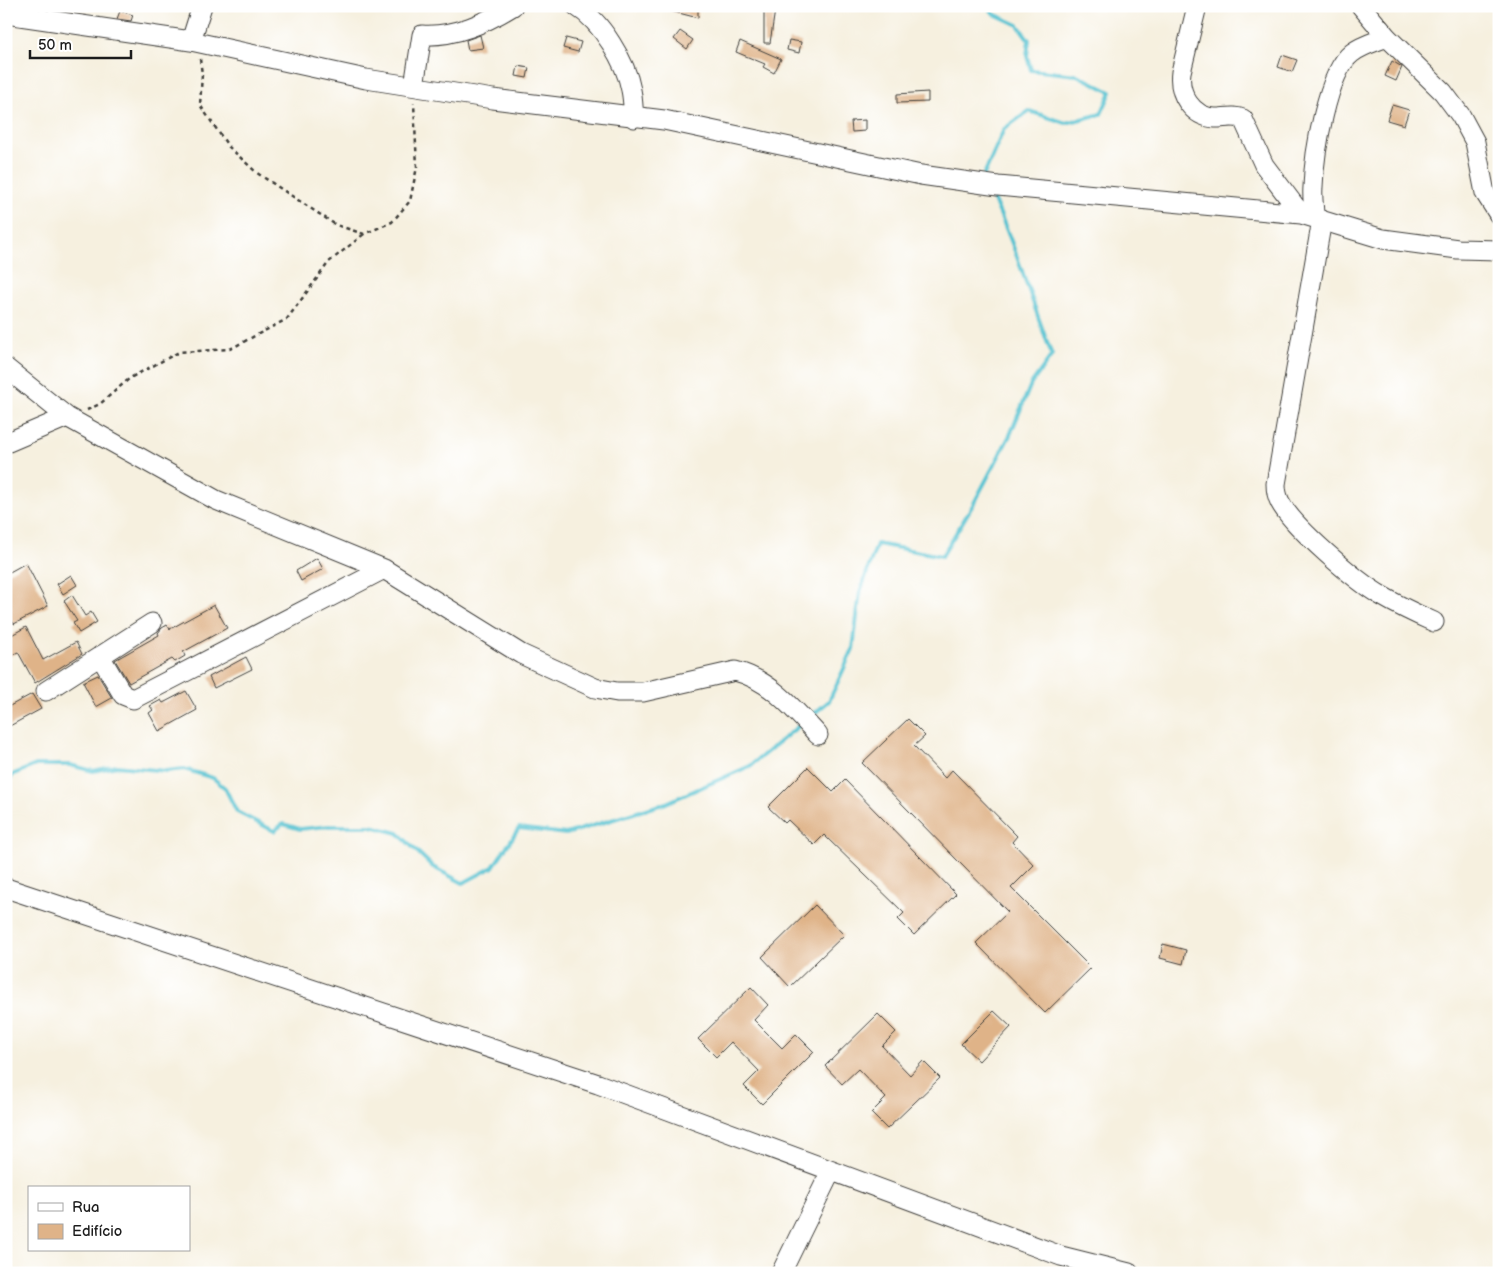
<svg xmlns="http://www.w3.org/2000/svg" width="1505" height="1279" viewBox="0 0 1505 1279" font-family="'Balsamiq Sans',sans-serif">
<style>
.lines{fill:none;stroke-linecap:round;stroke-linejoin:round}
.stream{stroke:#58c3d1;stroke-width:4}
.building{fill:#dfb388}
.minor-casing{stroke:#3d3c39;stroke-width:21}
.path{stroke:#3d3c39;stroke-width:2.5;stroke-dasharray:4 4;stroke-linecap:butt}
.minor{stroke:#fff;stroke-width:19}
</style>
<rect width="100%" height="100%" fill="#fff"/>
<filter id="ink" filterUnits="userSpaceOnUse"><feTurbulence type="fractalNoise" baseFrequency=".02" numOctaves="2"/><feDisplacementMap in="SourceGraphic" scale="10" xChannelSelector="R" yChannelSelector="G"/><feConvolveMatrix kernelMatrix="1 2 1 2 8 2 1 2 1" color-interpolation-filters="sRGB"/></filter>
<filter id="wash" filterUnits="userSpaceOnUse"><feTurbulence type="fractalNoise" baseFrequency=".0096" numOctaves="4" result="noise"/><feDisplacementMap in="SourceGraphic" scale="20" xChannelSelector="R" yChannelSelector="G"/><feGaussianBlur stdDeviation="1.12" result="paint"/><feColorMatrix in="noise" values="0 0 0 0 0 0 0 0 0 0 0 0 0 0 0 0 0 1.4 0 .05"/><feComposite in="paint" operator="in"/></filter>
<g filter="url(#wash)">
<rect width="100%" height="100%" fill="#f6f0df"/>
<g class="lines">
<path class="stream" d="M983 177 1004 129 1029 111 1066 123 1101 114 1111 92 1077 75 1031 70 1027 56 1029 40 1018 25 994 14 988 6
M810 717 829 701 853 649 860 592 877 544 942 556 974 503 1010 435 1031 384 1052 355C1031 300 1015 243 989 190
M6 783 14 774 36 765H70L93 771 117 766 166 771 184 769 213 778 225 788 237 812 274 831 283 824 300 829 329 826H371L398 833 433 867 463 883 493 867 519 828 566 834 666 803 750 766 801 724"/>
</g>
<g id="blocks">
<path class="building" d="M668 6H698V18L667 10Z
M764 8 775 10 770 43H764Z
M120 11 133 15 131 21 117 19Z
M680 31 693 40 687 49 674 39Z
M480 35 483 48 468 50 466 40Z
M566 38 581 42 578 52 563 48Z
M789 40 801 42 799 53 787 50Z
M740 41 781 59 774 73 763 67 765 64 736 52Z
M1282 55 1297 60 1292 72 1278 67Z
M1392 61 1402 67 1396 81 1385 76Z
M518 66 529 68 527 78 516 76Z
M928 92V102L897 103V94Z
M1392 105 1409 110 1404 125 1387 120Z
M865 120V131L852 132 851 121Z
M317 558 323 569 301 581 296 571Z
M26 563 48 606 14 624 6 611V574Z
M71 575 77 585 63 594 57 584Z
M72 595 85 616 91 612 97 622 79 633 73 623 77 621 64 601Z
M214 605 227 628 183 652 185 656 175 662 172 659 129 683 115 660 159 635 158 633 162 628 167 625 170 629Z
M26 627 43 660 76 642 82 654 35 683 18 652 6 658V638Z
M246 657 252 669 214 688 209 677Z
M98 675 112 698 96 707 83 682Z
M186 691 197 710 159 731 149 713 153 710 150 706 161 700 163 703Z
M32 694 41 709 6 728V708Z
M908 719 925 736 914 746 945 778 952 770 1017 836 1012 842 1034 865 1011 888 1091 968 1045 1013 976 943 1008 912 862 763Z
M808 767 833 792 845 780 956 894 914 935 898 919 904 913 824 835 814 845 788 820 785 823 768 807Z
M815 905 844 935 790 987 762 957Z
M1163 944 1186 950 1183 964 1160 958Z
M751 987 768 1005 754 1020 782 1048 796 1034 814 1052 762 1104 744 1086 759 1071 731 1042 716 1057 698 1039Z
M994 1011 1011 1027 979 1061 961 1044Z
M878 1014 896 1032 882 1046 910 1075 923 1061 940 1078 887 1129 871 1113 886 1098 858 1069 842 1084 825 1066Z"/>
</g>
</g>
<g filter="url(#ink)">
<use href="#blocks" fill-opacity="0" stroke="#3d3c39" stroke-width="1"/>
<g class="lines">
<g class="minor-casing">
<path id="minor" d="M202 6 191 41 366 79 493 99 664 120 921 175 998 186 1301 214 1383 239 1458 249 1499 250
M576 6C601 21 626 62 631 90 633 99 633 109 634 118
M1197 6 1181 72C1178 94 1192 117 1215 118 1225 118 1234 115 1243 119L1264 165 1301 214
M1361 6 1387 37 1443 92 1461 116 1475 142 1485 193 1499 215
M6 14 191 41
M414 86 422 35C455 37 485 23 513 6
M1314 217C1314 207 1312 197 1313 187 1314 155 1327 72 1352 53 1362 45 1375 42 1387 37
M1322 220 1276 484C1276 491 1277 496 1280 502 1293 527 1357 582 1382 596 1399 606 1416 614 1434 622
M6 368 67 417 216 500 384 569 521 654 595 688 617 692H643L735 671C769 679 794 709 818 735
M6 443 67 417
M100 656 123 695 133 699 384 569
M46 691 152 623
M6 888 598 1084 1061 1256 1129 1273
M781 1273 831 1171"/>
</g>
<path class="path" d="M200 59 202 74 200 105 228 146 257 173 336 225 364 234 392 222 410 201 417 167 414 103
M87 410 100 404 130 378 179 352 230 349 287 319 329 262 364 234"/>
<use href="#minor" class="minor"/>
</g>
</g>
<rect width="1505" height="1279" fill="none" stroke="#fff" stroke-width="25"/>
<rect x="28" y="1186" width="162" height="65" fill="#ffffff" stroke="#a4a4a4"/>
<rect x="38" y="1203" width="25" height="8" fill="#ffffff" stroke="#a4a4a4"/>
<text x="72" y="1212" font-size="15" fill="#1c1c1c">Rua</text>
<rect x="38" y="1224" width="25" height="15" fill="#dfb388" stroke="#a4a4a4"/>
<text x="72" y="1236" font-size="15" fill="#1c1c1c">Edifício</text>
<path d="M30 50v8h101v-8" fill="none" stroke="#1c1c1c" stroke-width="2.5"/>
<text x="38" y="50" font-size="15" fill="#1c1c1c" stroke="#ffffff" stroke-width="4" paint-order="stroke">50 m</text>
</svg>
